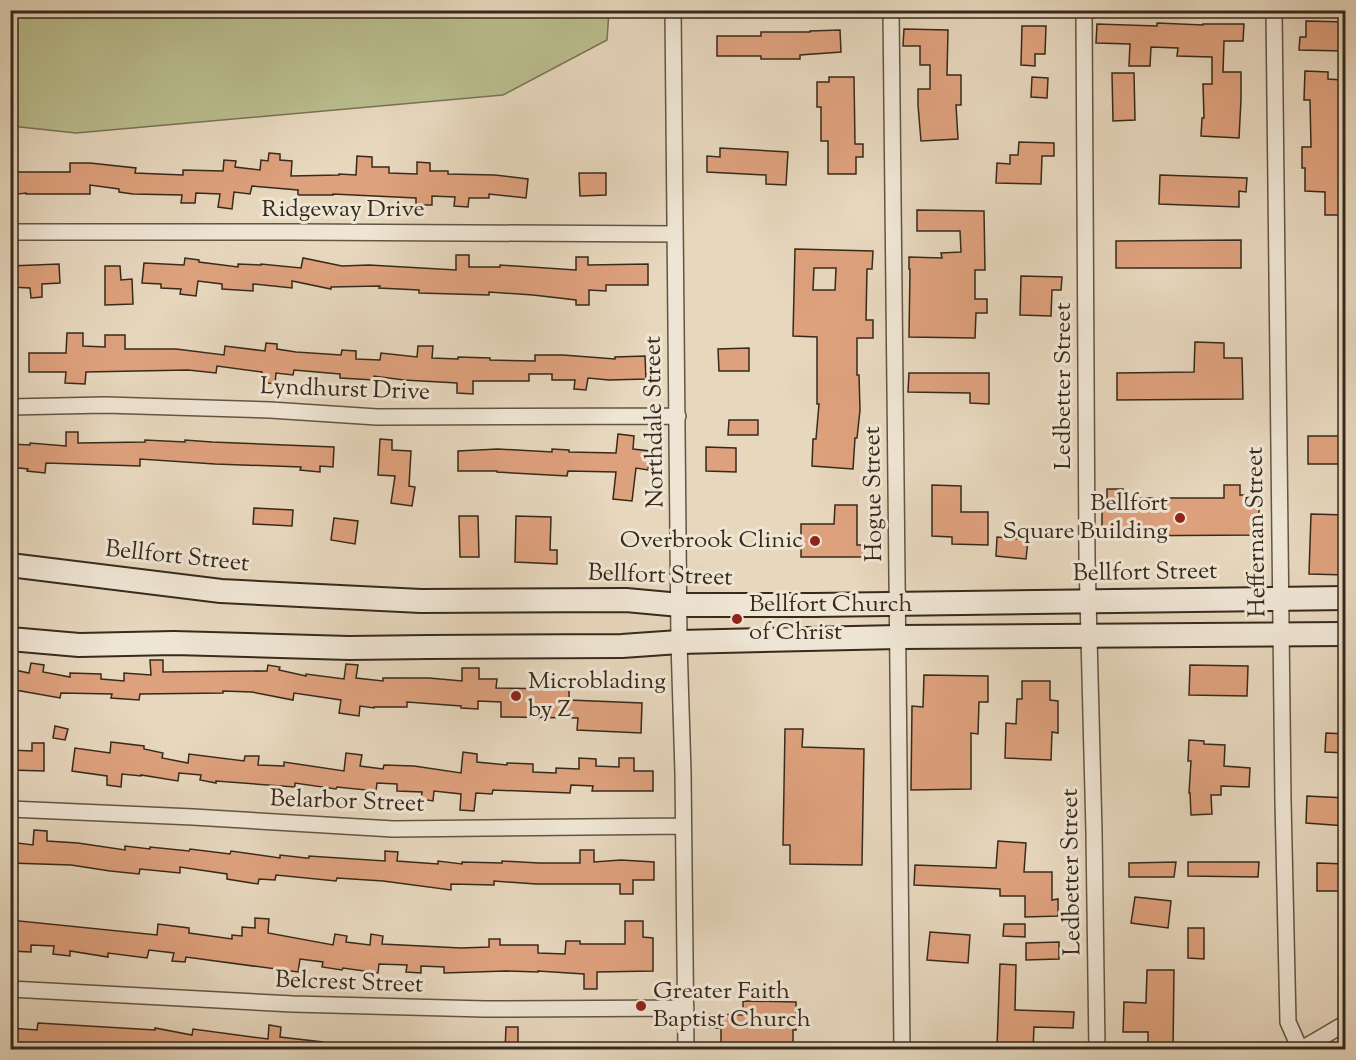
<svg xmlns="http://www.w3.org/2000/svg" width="1356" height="1060" viewBox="0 0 1356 1060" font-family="'Sorts Mill Goudy',serif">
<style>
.green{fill:#babd8e;stroke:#787455;stroke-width:1.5}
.building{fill:#dea17d;stroke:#372a1c;stroke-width:1.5;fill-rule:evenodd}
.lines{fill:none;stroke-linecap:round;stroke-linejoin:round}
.minor-casing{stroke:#635544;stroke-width:18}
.secondary-casing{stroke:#372a1c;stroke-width:26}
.minor{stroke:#efe5d4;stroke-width:15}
.secondary{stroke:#efe5d4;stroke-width:22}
.poi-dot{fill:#8f2418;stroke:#efe5d4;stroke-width:2}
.labels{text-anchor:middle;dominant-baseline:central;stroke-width:6;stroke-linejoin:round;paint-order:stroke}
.street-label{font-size:24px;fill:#372a1c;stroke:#efe5d4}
.poi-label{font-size:24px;fill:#372a1c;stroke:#efe5d4;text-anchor:start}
</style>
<rect width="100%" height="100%" fill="#e7d7bd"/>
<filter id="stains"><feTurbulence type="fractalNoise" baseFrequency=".00333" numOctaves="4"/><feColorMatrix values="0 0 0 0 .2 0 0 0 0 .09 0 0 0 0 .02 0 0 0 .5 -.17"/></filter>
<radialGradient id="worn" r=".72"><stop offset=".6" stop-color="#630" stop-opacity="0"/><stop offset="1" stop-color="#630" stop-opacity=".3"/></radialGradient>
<path class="green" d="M11 10H609V11L607 40 503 95 76 133 11 126Z"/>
<path class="building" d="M1306 21 1346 22V39H1344V51L1299 50 1300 37H1306Z
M1157 23 1203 25V24H1244L1243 41H1224L1223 72H1241V100L1239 138 1201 136 1202 118H1204L1203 84H1212V57L1177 56 1178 48 1151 47 1150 66H1129L1130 44 1096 43 1097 24 1157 26Z
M1022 26H1046L1045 54H1035V66L1021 65Z
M904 29 948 30 947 75H961V105H956L958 139 921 141 918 105V89H930V65H920V46H903Z
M840 30 841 52 800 55V59H761V56H717V36H761V32H810V31Z
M1305 71 1328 72V79L1342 80 1341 90H1346V102H1342L1343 148H1346L1345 215H1325V192L1305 191V168H1302V147H1311L1310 100H1304Z
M1112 73H1134L1135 120 1113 121Z
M829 77H854L855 144H863V157H856V174H828V141H821V107H817V82H829Z
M1032 77 1048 78 1047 98 1031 97Z
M1019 142 1054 143V156H1042L1041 184 996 183 997 163 1010 164V155H1018Z
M720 148 788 152 786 185 766 184V175L707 172V156L720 157Z
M269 153 280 154V160L292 161 291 176 339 175V174L356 175 357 156 372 157V167H389V173L417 174V162L430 163V171H448V174L495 175 528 179 526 198 489 194V198H469L468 207 454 206 455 197 432 196V205H416V198L333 194V195H298V190L252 186 250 194 234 192 232 209 218 207 220 194 196 193 195 203H181L182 195 133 194 119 192V189L90 185V194H26V193L10 195V172H70V163H90L136 168 135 173 183 175V170L223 171 224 160 236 161 235 167 260 170 261 160 268 161Z
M579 173H606V195L580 196Z
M1160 175 1247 178 1246 192 1239 191V207L1159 204Z
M917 210 984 211 985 270H975V299H987V313H976L975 338 909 337 910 269H909V257L942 258 941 253 961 252 960 231H917Z
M1241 240V268H1116V241Z
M795 249 873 251 872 269H867L866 320H873V338H857V375H859L860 410 857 438H855L853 469 812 466 813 439H816L819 404H817V337L793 336ZM814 268H836L835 290H813Z
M456 255H469V267H500V265L576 270V257H588V265L648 264V285H606V291L589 290V305H576V300L533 295 489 292V295L419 293V290L379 288 380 286 331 287V289L292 281V288L253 284V291L222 289V284L198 281 196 296 180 294 181 289 161 288V284L142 283 144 263 184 265 185 258 199 260V262L238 267V264L261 265V264L301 268 303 258 342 266 369 265 456 270Z
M59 264 60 283 42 284V297L31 298 30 288 10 287V266Z
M105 266H120L121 280 132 279 133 304 105 305Z
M1021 276 1062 277 1061 290H1052L1051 316 1020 315Z
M67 333H83V346L105 347V335H125V349H176L224 355 225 346 265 351 266 343 277 344V349L296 352 341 355 342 350 356 351V359L380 360 381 353 417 357 418 346H433L432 358 458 359V357L490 358V360L535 361V355H563L615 359V357L645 356 646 379 609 380 588 378 586 390 574 389 575 380H552V374H529V381H473V394L457 393V383L404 380 374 376V380L340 378V374L294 370 293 375 276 373 275 384 261 382 262 372 217 366 216 373 188 370 86 372 85 384 65 383 66 372H29V353H66Z
M1195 342 1224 343V358H1242L1243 399 1117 400V373L1194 372Z
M749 348V371H719L718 349Z
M909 373H989V404L970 403V393L908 392Z
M729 420H758V435H728Z
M66 432H78V443L145 442V440L185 442V440L212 442 334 447 333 467 320 466V472L300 470 301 467 215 464 140 459V466L46 463 45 473 27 471 28 469 10 467V444L30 445V443L66 446Z
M618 434 634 436 633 449 650 451 648 470 636 468 632 501 613 499 616 472 568 471 567 476 497 472V471H458V451L498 449 552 452V449L569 450V452L616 453Z
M1308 436H1346V464H1308Z
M380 439 392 440V450L411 451 409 486 415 487 412 506 391 503 395 476 378 475Z
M706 447 736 448V472L706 471Z
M932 485 961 486V512H988V545L952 544V537L932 536Z
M1224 485H1240V495H1259V535L1102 536V500H1107V489H1123V498H1224Z
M835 505H857V545H863V557H801V524H834Z
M254 508 293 510 292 526 253 524Z
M1311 514 1346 515V575L1309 574Z
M459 516H478L479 557H460Z
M516 516 551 517 550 550H557V564L515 562Z
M334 518 358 521 355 544 331 540Z
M997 537 1028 540 1026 559 996 556Z
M150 660H163V672L267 671 268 665 280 667 279 670 306 676V674L344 679 346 664 358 665 356 678 383 681V678H429L462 681V668H479V679H497L496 688 569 689V700L642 703 641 733 577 730 578 718 501 717V702L478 701V709L461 708V706L407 702V707H374V708L360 706 359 716 339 713 341 700 294 693 293 700 252 692 223 691V693L140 694 139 700 111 698 112 694 61 693 60 698 10 689V669L29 673 31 663 44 665 43 672 70 677V673L101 674V679L124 681V673L151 675Z
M1190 665 1248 666 1247 696 1189 695Z
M924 675 988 676V702H979L978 734 971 733V789L911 790 912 706 923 707Z
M1022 681H1050V700L1058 701V733L1052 732 1051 760 1005 758 1006 723 1016 724 1017 699H1022Z
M55 726 68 729 65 740 53 738Z
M785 729H803L802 747 864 749 862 865 790 864V845H783Z
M1326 733 1346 734V753L1325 752Z
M1189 740 1204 741V744L1225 745 1224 766 1250 768 1249 787 1221 786V795H1211L1212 814 1191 815 1190 793H1189L1191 761H1188Z
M111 742 144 746V749L163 753 162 758 188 763 189 754 244 761 245 756H259L258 765 284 766V762L344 771 346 753 362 755 360 766 383 769 384 765 414 766 461 773 463 752 477 754V762L507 765V763L533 764V772L556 773V768L579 769V758L596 759V766L619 767V758H634V771H653V791H592L593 786 571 785 570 793 493 790 492 794 476 793 474 811 460 810 461 794 434 791 433 801 421 799 422 792 397 791V784L377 783 376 791 337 787 336 789 295 783V787L216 781V783L200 780 201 775 179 773 178 781 141 775V776L122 774 121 787 107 785V776L72 771 75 748 110 753Z
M32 743H44V771L10 770V750L32 751Z
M1307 796 1346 798V826L1306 823Z
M34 830 47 831V841L78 843 125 850V846L150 849V847L189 851 190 849 230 854 231 851 280 858V855L306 858H309V856L385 861V851L398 852 397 861 438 864V861L462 864V862L502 863V861L539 863H580V850H594V862L621 860 654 862V880H633V894H620V884H536L494 881V885L451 884V890L383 881 337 878 336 881 276 875 275 880 259 879 258 884 227 879V874L180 867V873L140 869 139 874 110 871 71 865 10 863V842L33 845Z
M998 841 1026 843 1024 872H1052V900L1058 899V916L1025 917V896H1000V889L914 885 915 865 996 868Z
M1176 862 1174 877H1129V863Z
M1188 862H1259L1258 877 1188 876Z
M1317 863 1346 864V891H1317Z
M1135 897 1171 901 1168 928 1131 923Z
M255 918 269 919 268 933 333 945 335 934 347 936 346 942 370 945 371 934 383 936 382 944 461 948 489 947V939H500V945H538V953L565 954 566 941H580V944H625V921H643V937L653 938V971L597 972V989H584V974L538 971V972L506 971 444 973V967L421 966V973L406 972 407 965 379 964 378 973 343 968 342 970 322 967 323 962 300 959 298 972 186 957 185 962 172 961 174 953 149 950 147 958 108 953V957L70 951V956L53 954 54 946 31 945V952L10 951V920L157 935 158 924 189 928V933L232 939V935L242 936V927L255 928Z
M1004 924H1025V937L1003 936Z
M1188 928H1204V959L1188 958Z
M930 932 970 935 968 963 927 960Z
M1059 942V959L1026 960V943Z
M1000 964 1016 965 1015 1010 1074 1012 1073 1028 1034 1027 1033 1049 997 1047Z
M1147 970H1174L1173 1050H1148V1032H1123L1124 1002 1146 1003Z
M743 1001 796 1002V1030H793V1050H721V1028H710V1014L743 1015Z
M38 1023 155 1030V1028L192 1035 193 1029 268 1039 269 1025 281 1027 280 1037 323 1042V1050H10V1028L37 1030Z
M506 1027H518V1050H505Z"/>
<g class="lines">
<g class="minor-casing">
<path id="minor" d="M673 10 679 642 683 773 686 1050
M891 10 902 1050
M1084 10 1087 559 1094 832 1097 1050
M1274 10 1283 801 1288 1022 1300 1049
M10 232H295L675 234
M10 407 105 405 270 410 377 417 678 416
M10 809 193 817 393 829 683 826
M10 989 293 1004 485 1009 686 1008
M1300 1050 1346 1023"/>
</g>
<g class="secondary-casing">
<path id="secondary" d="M10 565 221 591 421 601 626 600 680 605H814L1346 598
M10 639 79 645 174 643 349 648 429 647 622 646 679 642 898 637 1346 634"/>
</g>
<use href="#minor" class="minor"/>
<use href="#secondary" class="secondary"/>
</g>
<g class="poi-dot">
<circle cx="1180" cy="518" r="6"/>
<circle cx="815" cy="541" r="6"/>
<circle cx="737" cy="619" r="6"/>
<circle cx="516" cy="696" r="6"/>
<circle cx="641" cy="1006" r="6"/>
</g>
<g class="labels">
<g class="street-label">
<text x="343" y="210">Ridgeway Drive</text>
<text transform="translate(1064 386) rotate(-90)">Ledbetter Street</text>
<text transform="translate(345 390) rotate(2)">Lyndhurst Drive</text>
<text transform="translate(655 422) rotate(-91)">Northdale Street</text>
<text transform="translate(874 494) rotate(-91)">Hogue Street</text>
<text transform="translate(1257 532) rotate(-91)">Heffernan Street</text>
<text transform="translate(177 557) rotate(6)">Bellfort Street</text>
<text transform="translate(1145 573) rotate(-1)">Bellfort Street</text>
<text transform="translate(660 576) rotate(2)">Bellfort Street</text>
<text transform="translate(347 802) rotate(2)">Belarbor Street</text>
<text transform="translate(1072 872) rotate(-91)">Ledbetter Street</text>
<text transform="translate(349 983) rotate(2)">Belcrest Street</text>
</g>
<g class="poi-label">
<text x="1168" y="504" text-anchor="end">Bellfort<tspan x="1168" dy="28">Square Building</tspan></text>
<text x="803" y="541" text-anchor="end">Overbrook Clinic</text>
<text x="749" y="605">Bellfort Church<tspan x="749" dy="28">of Christ</tspan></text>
<text x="528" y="682">Microblading<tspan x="528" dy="28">by Z</tspan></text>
<text x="653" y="992">Greater Faith<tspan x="653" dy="28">Baptist Church</tspan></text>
</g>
</g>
<rect width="1356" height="1060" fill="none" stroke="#e7d7bd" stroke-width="36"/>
<rect x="12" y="12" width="1332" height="1036" fill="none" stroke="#372a1c" stroke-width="3"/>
<rect x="18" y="18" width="1320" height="1024" fill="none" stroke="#372a1c" stroke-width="1.5"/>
<rect width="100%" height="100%" filter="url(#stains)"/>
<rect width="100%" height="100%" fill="url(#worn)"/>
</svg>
